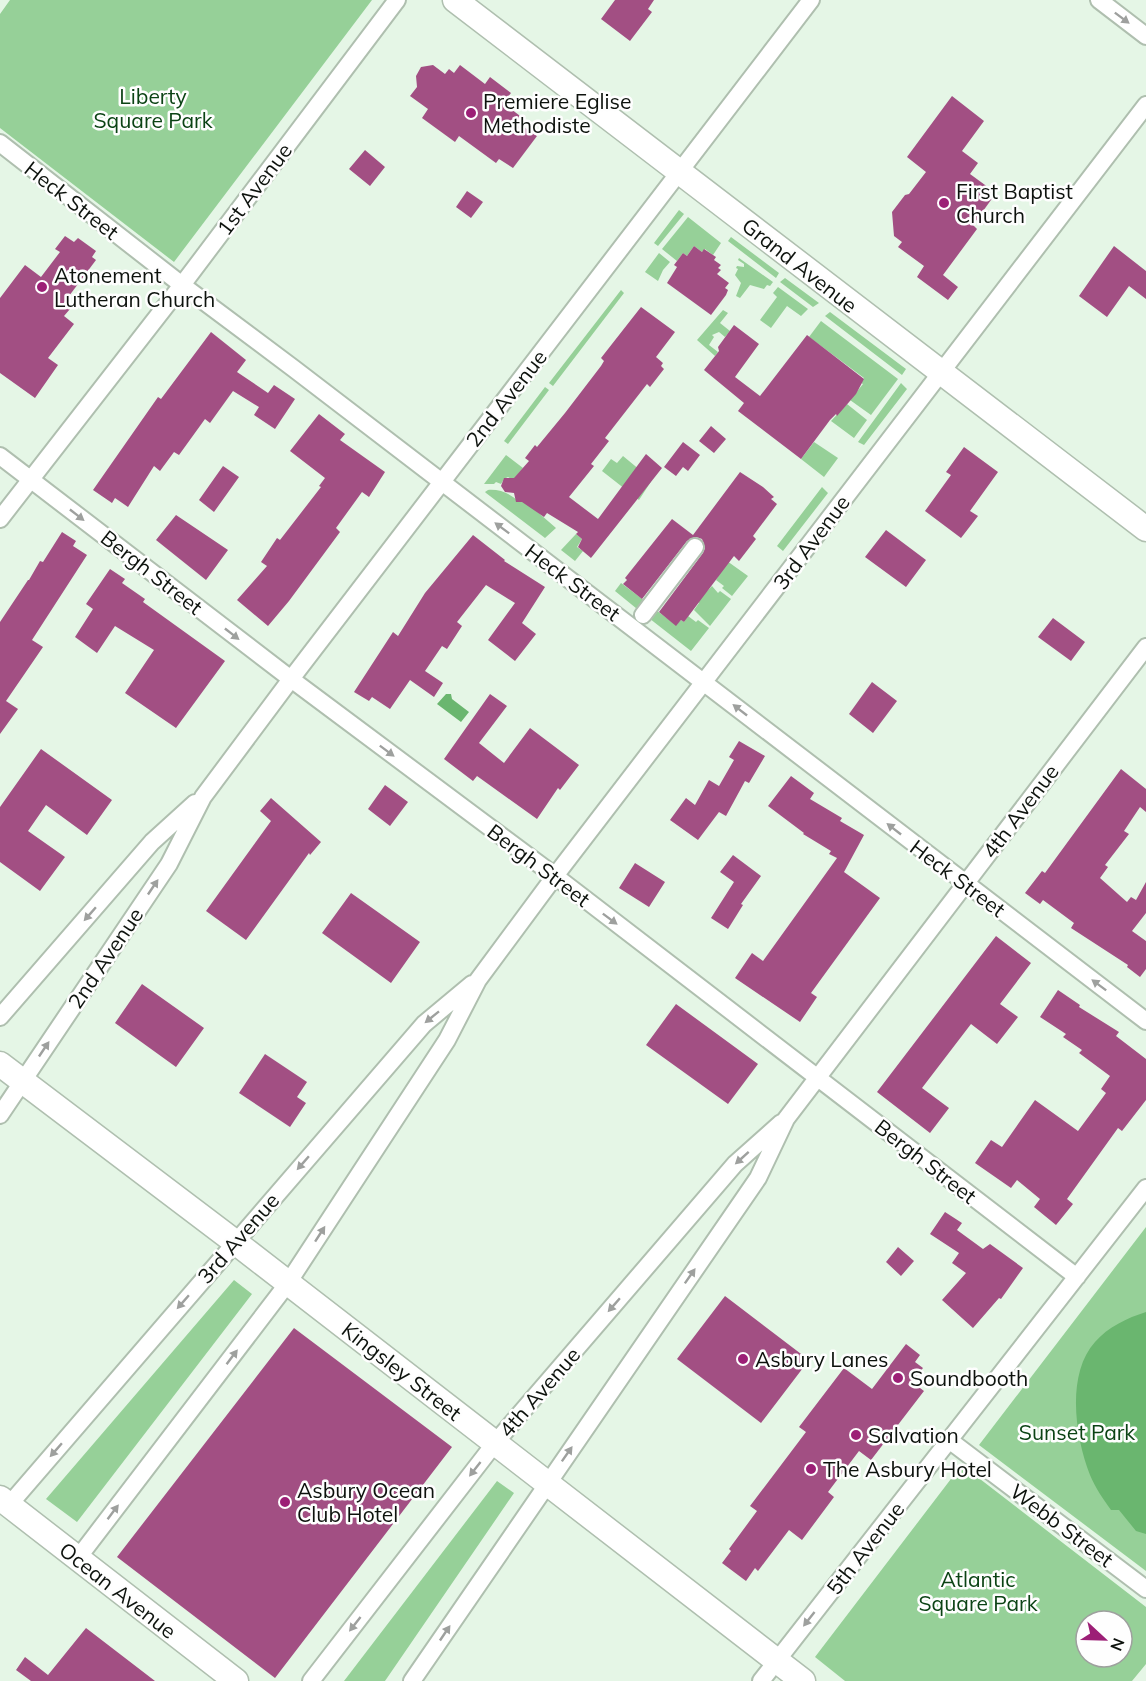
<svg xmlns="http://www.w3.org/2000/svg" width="1146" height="1681" viewBox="0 0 1146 1681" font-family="Mulish,sans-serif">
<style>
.green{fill:#96d098;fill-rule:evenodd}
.water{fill:#6ab66f}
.building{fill:#a24f83}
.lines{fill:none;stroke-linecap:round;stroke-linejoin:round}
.street-casing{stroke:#afbfaf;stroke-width:20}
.secondary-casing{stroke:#afbfaf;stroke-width:27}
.street{stroke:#fff;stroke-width:16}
.secondary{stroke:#fff;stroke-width:24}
.oneway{fill:#9ea09e}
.poi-dot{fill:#9c1f76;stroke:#fefefe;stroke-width:2}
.labels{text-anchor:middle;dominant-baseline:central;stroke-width:5;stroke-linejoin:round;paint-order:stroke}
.park-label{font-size:21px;fill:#0b4314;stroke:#fefefe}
.poi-label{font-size:21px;fill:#0d120d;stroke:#fefefe;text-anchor:start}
.street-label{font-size:21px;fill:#0d120d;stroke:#fefefe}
</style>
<rect width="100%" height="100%" fill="#e5f6e6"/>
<path class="green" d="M10 0H372L174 262 0 128V14Z
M679 210 684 214 658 246 654 243Z
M688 217 721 243 713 255 705 249 702 252 694 246 687 256 683 253 677 261 662 249Z
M731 237 779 273 776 278 728 241Z
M659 253 670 262 663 270 658 281 645 272Z
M739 258 773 282 770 286 767 285 764 289 750 285 740 298 736 296 741 283 735 275 738 269 736 268 737 266 744 267V264L738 260Z
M785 278 819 303 813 307 780 282Z
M778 287 808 309 801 316 787 306 771 328 760 320 777 297 773 293Z
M621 290 624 293 553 386 549 383Z
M723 310 728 313 720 323 730 331 725 337 719 332 712 335 714 337 709 345 718 352 715 356 697 340Z
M830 312 906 369 902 375 825 316Z
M821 321 898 379 871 415 850 400 863 384 861 383 864 378 809 337Z
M901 383 907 389 864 445 858 442Z
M545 387 549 390 508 444 504 441Z
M847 404 867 420 854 438 831 421Z
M814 442 838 458 824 477 801 459Z
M506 455 523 468 513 480 508 477 504 479 501 484 496 482 494 484H484Z
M623 456 652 480 639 500 602 471 611 459 617 463Z
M822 487 828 493 783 551 777 546Z
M488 490C500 489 511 494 519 502H526L556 528 545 538 486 493 485 492Z
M576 534 582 539 577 547 583 551 575 561 561 550Z
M727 561 748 576 732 596 722 588 724 586 716 580Z
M621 583 649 604 642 613 615 591Z
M712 586 718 593 720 591 731 599 710 626 694 610 699 603 697 601Z
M652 607 676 625 681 620 684 622 688 616 696 622 698 620 709 628 691 651 645 615Z
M1146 1227V1571L979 1445Z
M234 1280 252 1294 77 1522 46 1499Z
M967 1469 1146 1607V1664L1132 1681H845L815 1657 957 1471ZM1086 1621H1122V1657H1086Z
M497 1481 514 1493 385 1681H344Z"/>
<path class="water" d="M446 694H451L452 699 469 712 461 722 437 704Z
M1146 1312V1534L1136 1531 1119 1510H1111C1103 1499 1095 1487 1090 1475 1075 1437 1066 1374 1095 1342 1108 1327 1127 1318 1146 1312Z"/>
<path class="building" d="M615 0H654L648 9 652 12 630 41 601 19Z
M433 65 445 74 449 69 454 73 460 65 485 84 490 77 511 93 503 103 528 122 524 127 537 136 513 168 499 159 496 163 459 136 455 142 422 118 428 109 410 96 417 87 416 76 421 67Z
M952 96 984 121 962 151 978 163 970 174 996 193 973 225 977 229 943 275 958 287 948 300 917 277 924 266 898 247 902 242 894 236 892 212 905 195 909 194 926 172 907 157Z
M365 150 385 167 370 186 349 169Z
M467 191 483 202 471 218 456 207Z
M65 236 74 242 78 238 96 251 92 257 96 260 63 304 70 309 64 316 74 324 48 358 58 365 35 398 0 373V298L25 265 41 277 60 252 55 249Z
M694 246 702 252 704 249 716 257 714 260 721 265 718 268 721 270 717 274 729 283 725 288 728 290 726 295 711 315 667 283 677 267 674 265 683 253 687 256Z
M1114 246 1146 271V299L1129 286 1107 317 1079 296Z
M641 307 675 332 656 357 663 363 661 366 664 369 650 387 647 384 605 438 609 441 591 464 594 466 569 497 598 519 646 454 662 468 591 558 578 547 582 539 576 534 578 532 547 513 544 517 522 502H516L514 493 505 492 501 486 504 478H514L529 461 525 458 535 445 537 447 565 413 601 366 604 361 601 358Z
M734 325 759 344 735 377 760 396 807 335 864 379 856 394 837 416 836 414 830 420 801 459 738 411 744 403 704 370 719 351 718 347Z
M211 332 246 360 237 372 268 393 274 385 295 399 275 429 254 415 259 407 233 391 210 423 205 419 179 455 174 452 160 471 154 466 128 507 115 498 112 503 93 490 158 397 161 399Z
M319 414 345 434 340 440 385 472 369 497 362 492 336 528 340 532 289 601 268 626 237 600 267 566 261 562 277 538 280 540 321 487 319 486 325 478 290 451Z
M711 426 726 439 714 453 699 441Z
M683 442 700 455 688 471 683 467 676 476 664 467Z
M964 447 998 472 970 511 978 516 961 538 925 511 951 475 946 472Z
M223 466 239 477 214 512 199 500Z
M740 472 763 487 774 497 771 499 777 504 753 536 756 539 739 561 734 556 684 622 681 620 676 626 659 612 703 553 705 548 702 539 696 537 687 541 642 599 623 584 627 580 625 578 672 519 693 535Z
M176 515 228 550 206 580 156 540Z
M886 530 926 560 906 587 865 557Z
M62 532 76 541 73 546 87 555 32 640 43 647 6 701 18 709 0 734V622L28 580H29L40 561 43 562Z
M473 535 505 560 504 561 545 587 522 623 536 634 515 661 488 640 515 603 486 585 457 622 462 626 447 649 442 646 425 671 443 683 434 697 410 680 390 709 372 697 369 701 354 692 393 632 398 636 425 593Z
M110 569 125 579 122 583 145 599 143 602 225 661 176 728 125 693 154 650 115 626 97 653 75 637 93 609 86 604Z
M1053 618 1085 642 1071 661 1038 637Z
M872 682 897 701 873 733 849 714Z
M490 694 507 706 479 743 504 763 530 728 579 765 560 790 558 788 537 819 477 776 473 781 444 759Z
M739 741 765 756 749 783 745 781 726 816 719 812 698 840 670 820 686 798 695 805 709 780 719 786 734 760 729 757Z
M41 749 112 800 87 835 46 805 28 831 65 857 40 891 0 862V807Z
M1121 769 1146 789V812L1140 807 1124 831 1129 834 1105 865 1108 867 1100 878 1127 902 1131 897 1136 900 1146 882V913L1132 931 1146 941V969L1140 977 1127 967 1128 965 1071 928 1074 923 1043 900 1040 904 1025 893 1042 871 1045 873Z
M791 776 814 793 810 799 842 818 840 821 864 835 844 872 880 898 811 993 817 997 800 1022 735 978 752 953 763 961 837 858 829 854 831 851 803 834 804 833 768 806Z
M385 785 408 802 390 826 368 809Z
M271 798 321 842 310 855 309 853 246 940 206 911 271 821 260 811Z
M733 855 761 876 741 904 743 905 728 929 711 918 734 882 720 872Z
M635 863 665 882 649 907 619 888Z
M351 893 420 942 391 983 322 933Z
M996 936 1031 963 1000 1004 1018 1017 997 1044 971 1024 922 1088 949 1108 930 1133 877 1092Z
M142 984 204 1028 176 1067 115 1023Z
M1058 990 1080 1005 1079 1007 1119 1032 1116 1036 1146 1059V1100L1122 1131 1118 1128 1067 1199 1073 1204 1056 1225 1034 1207 1040 1199 1017 1180 1011 1188 975 1163 991 1140 1002 1147 1035 1100 1078 1131 1106 1093 1101 1089 1110 1076 1079 1053 1082 1050 1063 1037 1066 1034 1040 1017Z
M676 1004 758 1064 728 1104 646 1045Z
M265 1054 307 1082 297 1097 306 1103 290 1127 239 1093Z
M945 1212 962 1223 957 1230 983 1249 990 1244 1023 1268 1001 1299 999 1298 973 1328 942 1300 966 1273 952 1263 959 1253 930 1234Z
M898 1247 914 1261 901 1276 886 1262Z
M725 1296 809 1360 761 1423 677 1359Z
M294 1328 452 1447 275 1678 117 1557Z
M906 1344 920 1355 915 1362 923 1368 912 1382 924 1391 871 1460 859 1451 828 1492 834 1497 802 1540 789 1530 758 1571 755 1568 746 1581 722 1563 731 1551 729 1549 757 1511 750 1506 806 1432 799 1427 844 1368 872 1389Z
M86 1628 155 1681H31L16 1670 25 1657 48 1675Z"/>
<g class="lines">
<g class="street-casing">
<path id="street" d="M1099 0 1146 36
M0 143 182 285 293 368 1146 1021
M0 456 291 679 555 876 1077 1277
M0 519 182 285 397 0
M643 615 695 547
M0 1017 152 842 195 803
M0 1115 169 864 203 797 291 679 811 0
M949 1440 1146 1589
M9 1505 424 1024 472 984
M78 1558 288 1283 447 1040 478 980 555 876 1146 105
M311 1681 495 1443 735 1164 781 1123
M412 1681 758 1178 786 1119 1146 647
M761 1681 1146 1188"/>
</g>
<g class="secondary-casing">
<path id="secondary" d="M455 0 1146 529
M0 1064 235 1242 803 1681
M0 1498 236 1681"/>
</g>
<use href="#street" class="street"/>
<use href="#secondary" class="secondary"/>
</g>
<defs><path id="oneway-solid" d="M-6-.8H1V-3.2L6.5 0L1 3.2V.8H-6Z" transform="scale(1.5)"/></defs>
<g class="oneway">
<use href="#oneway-solid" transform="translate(1122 18) rotate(37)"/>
<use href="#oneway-solid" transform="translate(77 515) rotate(38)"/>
<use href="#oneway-solid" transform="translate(502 528) rotate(-143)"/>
<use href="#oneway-solid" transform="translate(232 634) rotate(38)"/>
<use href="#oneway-solid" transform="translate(740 710) rotate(-142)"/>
<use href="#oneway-solid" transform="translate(387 751) rotate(37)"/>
<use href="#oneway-solid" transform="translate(894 829) rotate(-142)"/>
<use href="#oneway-solid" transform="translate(153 887) rotate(-56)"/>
<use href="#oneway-solid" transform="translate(90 914) rotate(131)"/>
<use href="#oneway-solid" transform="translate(610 919) rotate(37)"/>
<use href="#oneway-solid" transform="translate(1099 985) rotate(-143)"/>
<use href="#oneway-solid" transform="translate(432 1017) rotate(141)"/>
<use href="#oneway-solid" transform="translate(44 1049) rotate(-56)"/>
<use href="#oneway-solid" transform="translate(742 1158) rotate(138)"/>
<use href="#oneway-solid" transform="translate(303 1163) rotate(131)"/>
<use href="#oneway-solid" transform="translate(320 1234) rotate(-57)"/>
<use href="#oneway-solid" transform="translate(690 1276) rotate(-55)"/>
<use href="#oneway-solid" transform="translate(183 1302) rotate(131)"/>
<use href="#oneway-solid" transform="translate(614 1305) rotate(131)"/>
<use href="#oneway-solid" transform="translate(232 1357) rotate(-53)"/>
<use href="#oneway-solid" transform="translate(56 1450) rotate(131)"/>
<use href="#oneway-solid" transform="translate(567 1454) rotate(-55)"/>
<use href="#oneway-solid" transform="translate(475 1469) rotate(128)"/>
<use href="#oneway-solid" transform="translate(113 1512) rotate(-53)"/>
<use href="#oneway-solid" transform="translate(809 1619) rotate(128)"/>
<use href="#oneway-solid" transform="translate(355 1624) rotate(128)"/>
<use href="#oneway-solid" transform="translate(445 1633) rotate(-56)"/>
</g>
<g class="poi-dot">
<circle cx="471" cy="113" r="6"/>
<circle cx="944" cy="203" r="6"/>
<circle cx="42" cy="287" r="6"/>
<circle cx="743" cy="1359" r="6"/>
<circle cx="898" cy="1378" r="6"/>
<circle cx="856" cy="1435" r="6"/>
<circle cx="811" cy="1469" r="6"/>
<circle cx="285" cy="1502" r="6"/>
</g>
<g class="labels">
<g class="park-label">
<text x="153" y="96">Liberty<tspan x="153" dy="24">Square Park</tspan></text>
<text x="1077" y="1432">Sunset Park</text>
<text x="978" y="1579">Atlantic<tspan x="978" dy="24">Square Park</tspan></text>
</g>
<g class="poi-label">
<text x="483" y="101">Premiere Eglise<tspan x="483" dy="24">Methodiste</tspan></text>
<text x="956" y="191">First Baptist<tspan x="956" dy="24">Church</tspan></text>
<text x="54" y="275">Atonement<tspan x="54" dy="24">Lutheran Church</tspan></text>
<text x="755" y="1359">Asbury Lanes</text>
<text x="910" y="1378">Soundbooth</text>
<text x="868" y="1435">Salvation</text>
<text x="823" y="1469">The Asbury Hotel</text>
<text x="297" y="1490">Asbury Ocean<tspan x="297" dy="24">Club Hotel</tspan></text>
</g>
<g class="street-label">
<text transform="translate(254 189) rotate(-53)">1st Avenue</text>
<text transform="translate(72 200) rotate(38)">Heck Street</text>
<text transform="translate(800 265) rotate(38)">Grand Avenue</text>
<text transform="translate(506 398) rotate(-52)">2nd Avenue</text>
<text transform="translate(811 542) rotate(-53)">3rd Avenue</text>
<text transform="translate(152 572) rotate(38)">Bergh Street</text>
<text transform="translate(573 582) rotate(37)">Heck Street</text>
<text transform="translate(1020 811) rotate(-53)">4th Avenue</text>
<text transform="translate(539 865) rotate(37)">Bergh Street</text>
<text transform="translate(958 878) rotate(37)">Heck Street</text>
<text transform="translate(105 958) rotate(-56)">2nd Avenue</text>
<text transform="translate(926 1161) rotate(38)">Bergh Street</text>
<text transform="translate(238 1238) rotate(-49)">3rd Avenue</text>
<text transform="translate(402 1371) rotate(38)">Kingsley Street</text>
<text transform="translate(539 1392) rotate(-49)">4th Avenue</text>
<text transform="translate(1062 1525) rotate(37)">Webb Street</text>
<text transform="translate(865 1548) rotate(-52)">5th Avenue</text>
<text transform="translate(118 1590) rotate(38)">Ocean Avenue</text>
</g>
</g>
<g transform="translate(1104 1639) rotate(112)"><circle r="28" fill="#fefefe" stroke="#9ea09e" stroke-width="1.5"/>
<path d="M0-4.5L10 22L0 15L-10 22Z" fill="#9c1f76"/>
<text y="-9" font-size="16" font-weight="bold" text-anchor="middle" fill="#0d120d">N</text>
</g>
</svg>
